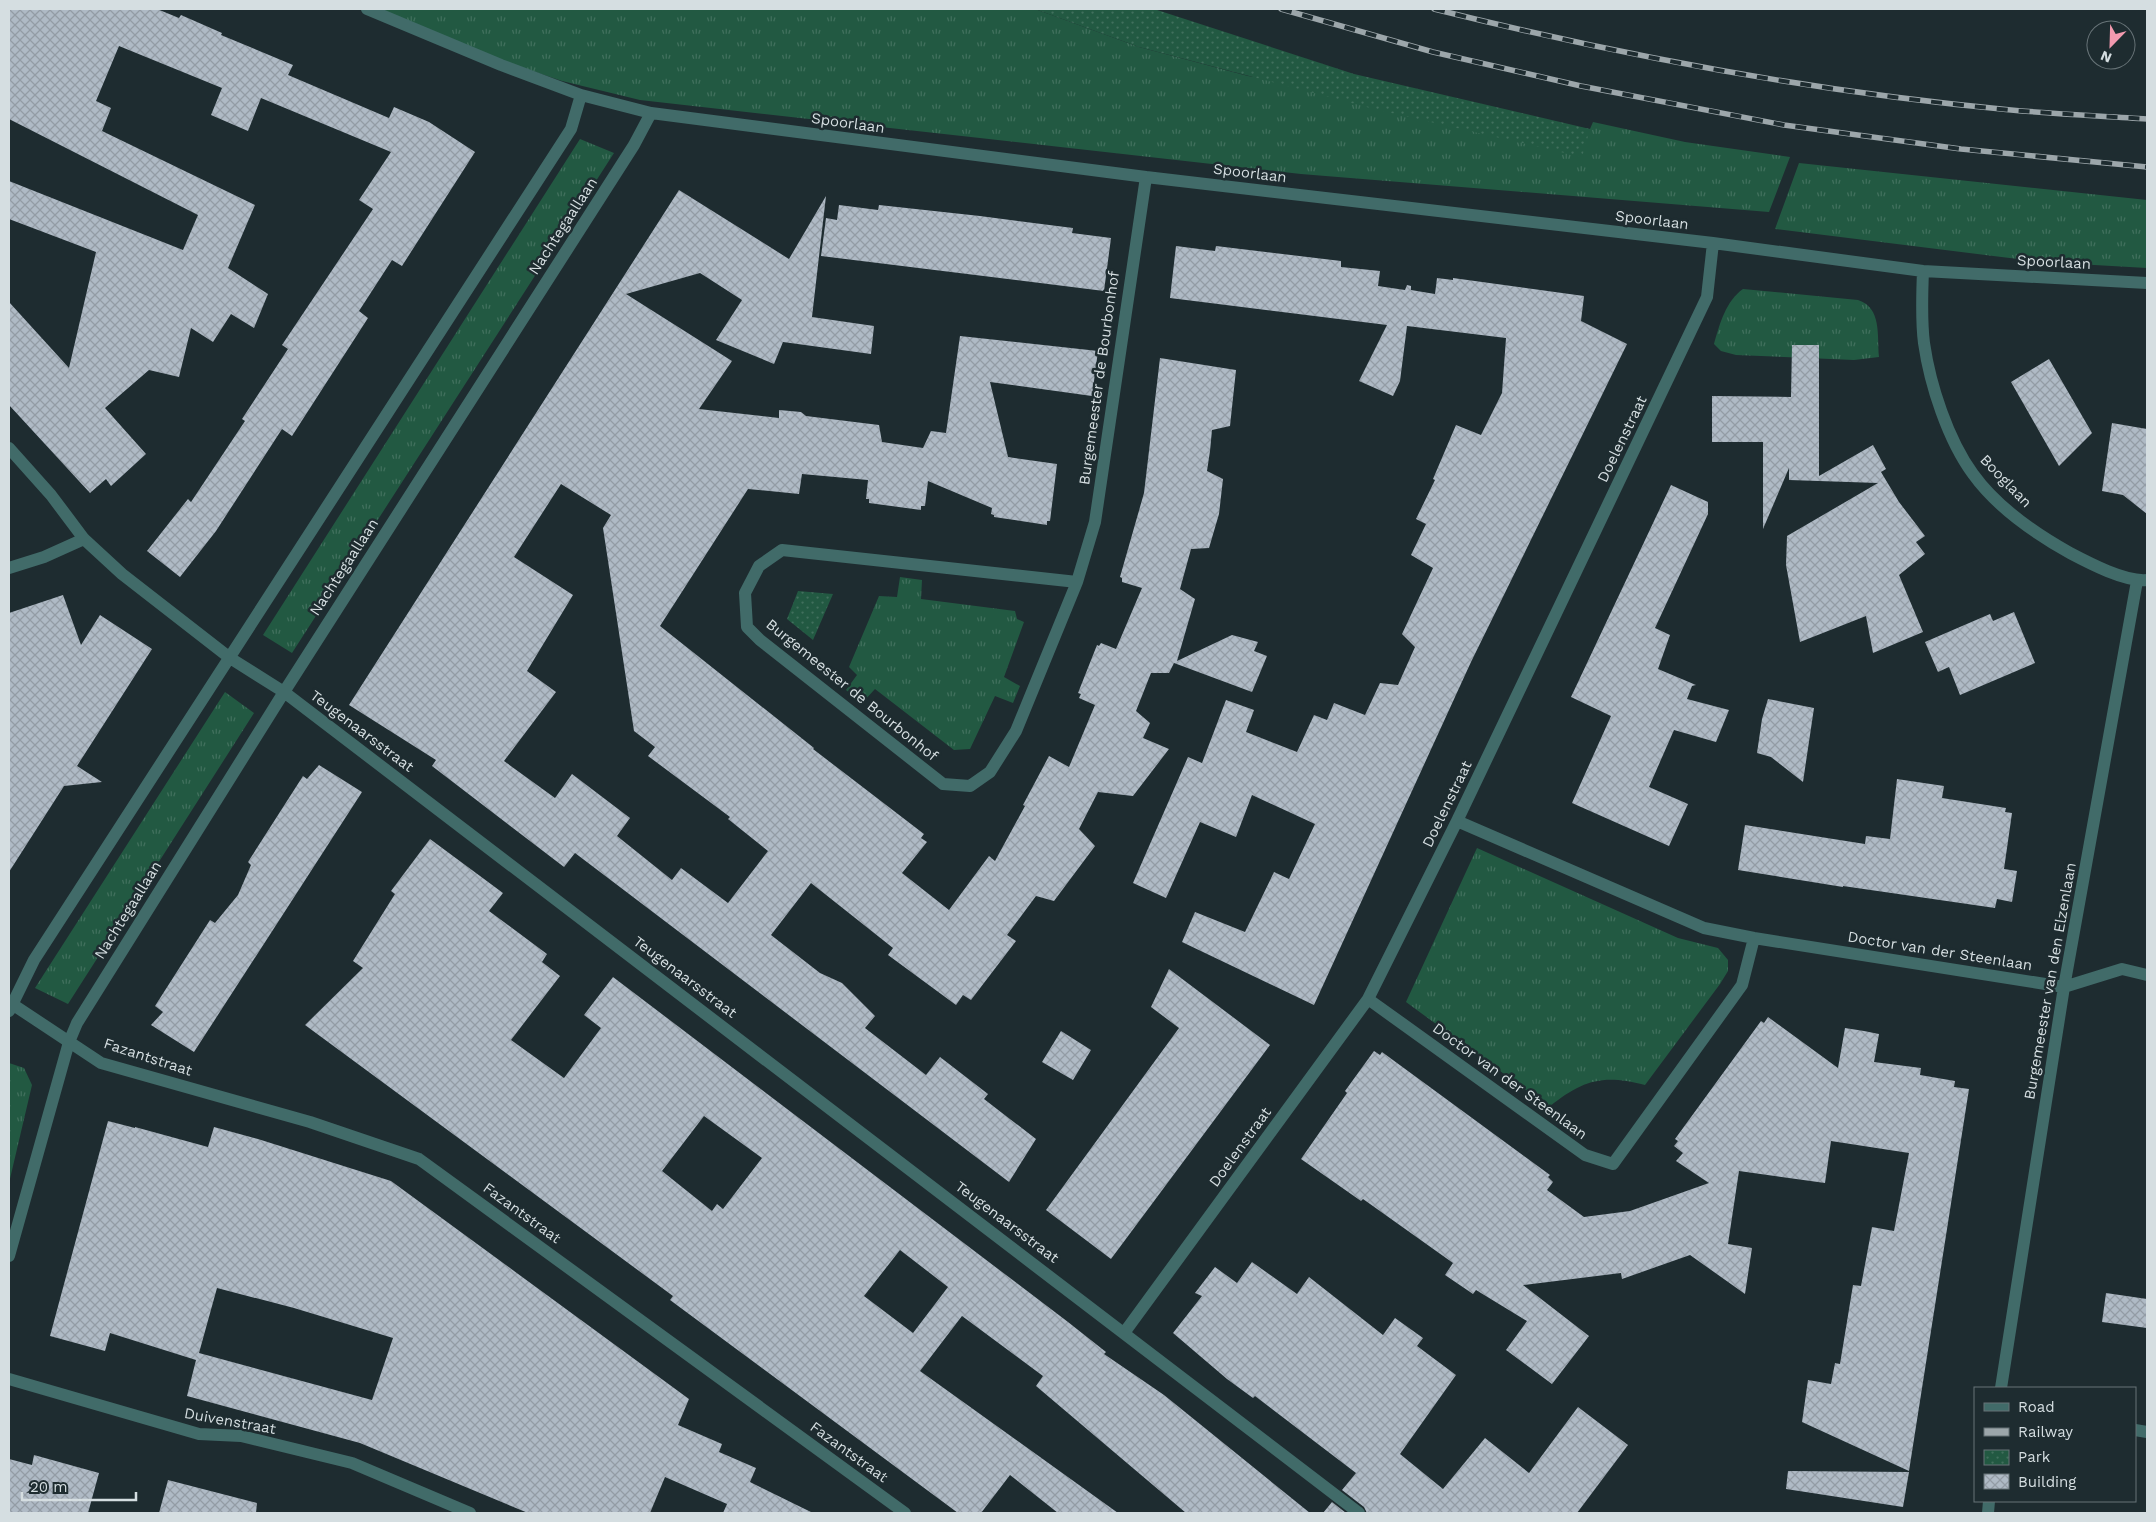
<svg xmlns="http://www.w3.org/2000/svg" width="2156" height="1522" viewBox="0 0 2156 1522" font-family="'Work Sans',sans-serif">
<style>
.grass{fill:url(#grass-tufts)}
.park{fill:url(#park-dots)}
.building{fill:url(#building-cross-hatch);fill-rule:evenodd}
.lines{fill:none;stroke-linecap:round;stroke-linejoin:round}
.street{stroke:#416b69;stroke-width:12}
.rail-casing{stroke:#9ca6aa;stroke-width:5.5}
.rail{stroke:#1e2c30;stroke-width:4;stroke-dasharray:11;stroke-linecap:butt}
.labels{text-anchor:middle;dominant-baseline:central;stroke-width:5;stroke-linejoin:round;paint-order:stroke}
.street-label{font-size:15px;fill:#d5dee1;stroke:#1e2c30}
</style>
<defs>
<pattern id="grass-tufts" width="24" height="20" patternUnits="userSpaceOnUse" patternTransform="scale(1.25)"><rect width="24" height="20" fill="#225942"/><path d="M3 7l-1-3M5 7V3M7 7l1-3M15 17l-1-3M17 17v-4M19 17l1-3" fill="none" stroke="#41705d"/></pattern>
<pattern id="park-dots" width="8" height="8" patternUnits="userSpaceOnUse" patternTransform="scale(1.25)"><rect width="8" height="8" fill="#225942"/><path d="M2 2h.1M6 6h.1" fill="none" stroke="#41705d" stroke-width="1.8" stroke-linecap="round"/></pattern>
<pattern id="building-cross-hatch" width="8" height="8" patternUnits="userSpaceOnUse" patternTransform="scale(1.25)"><rect width="8" height="8" fill="#afbac5"/><path d="M0 0l8 8M0 8l8-8" fill="none" stroke="#939ca5"/></pattern>
</defs>
<rect width="100%" height="100%" fill="#1e2c30"/>
<path class="grass" d="M375 9H1035L1139 47 1248 76 1590 129 1593 122 1685 142 1790 157 1769 212 1301 174 640 100 562 81 494 58Z
M580 139 614 153 292 653 263 635Z
M1799 163 2147 200V268L2042 262 1775 229Z
M1743 289 1858 300C1882 308 1877 335 1879 357L1854 360 1736 355 1721 351 1714 344C1720 323 1726 301 1743 289Z
M900 577 922 580 921 599 1015 611 1017 619 1024 622 1004 677 1020 686 1013 703 995 696 970 749 954 750 875 689 862 703 846 690 857 675 849 667 879 596 897 597Z
M225 692 254 713 68 1004 35 988Z
M1477 848 1678 938 1718 948 1728 960V971L1720 984 1645 1085C1602 1074 1583 1080 1549 1107L1406 1002Z
M9 1063 24 1068 32 1085 9 1183Z"/>
<path class="park" d="M1035 9H1154L1354 74 1590 129 1582 157 1374 109 1139 47Z
M798 591 833 594 813 640 787 619Z"/>
<path class="building" d="M9 9H157L179 18 181 15 222 33 221 35 293 65 288 75 389 118 394 107 429 122 475 152 402 266 392 260 359 311 368 318 292 436 282 429 216 531 180 577 147 551 188 499 191 502 245 421 242 419 288 349 282 345 373 209 359 200 391 152 261 98 248 131 211 115 222 88 119 46 96 101 111 108 102 131 255 205 228 268 268 294 254 328 231 314 213 342 191 328 179 377 149 370 105 408 146 454 111 486 106 479 90 493 9 405V302L69 368 96 252 9 219V181L183 250 198 215 9 119Z
M679 190 789 259 826 196 812 317 874 326 871 354 783 342 774 364 716 340 742 300 700 273 626 294 732 361 699 409 779 418V410L801 412 806 416 879 425 882 442 923 448 931 431 946 433 960 336 1098 351 1092 396 990 382 1008 457 1057 464 1050 521H1047V525L994 517V515L991 514 992 508 928 481 925 506H921V510L869 503V499H866L868 480 802 474 799 494 748 489 660 626 814 748 813 749 924 834 921 838 927 842 902 873 949 910 989 856 995 861 1025 806 1023 805 1049 756 1069 767 1095 705 1079 698 1081 694 1078 693 1097 645 1099 646 1101 643 1116 649 1142 588 1122 582V578L1120 577 1144 493 1160 358 1236 370 1230 426 1212 430 1210 451 1207 471 1223 479 1219 514 1209 548 1191 549 1180 589 1195 599 1177 661 1232 635 1258 642 1254 651 1267 656 1252 692 1174 663 1169 673H1151L1136 711 1150 723 1143 738 1169 749 1133 796 1098 792 1079 829 1095 846 1054 901 1036 896 1007 935 1016 941 971 1000 963 995 956 1005 888 955 893 948 811 883 771 935 820 973 842 983 875 1016 865 1028 926 1075 940 1057 988 1094 984 1099 1036 1139 1009 1182 575 853 564 867 432 766 436 760 349 705ZM561 484 611 515 603 528 634 731 655 747 648 756 730 817 728 819 768 851 728 903 681 868 672 880 617 836 630 818 572 774 555 798 504 761 556 692 527 671 573 595 514 557Z
M839 205 878 210 879 205 980 216 1073 228 1072 233 1111 238 1104 291 821 256 826 218 837 220Z
M1176 246 1215 251 1216 246 1341 261V267L1380 271 1378 286 1405 290 1407 285 1411 286V290L1435 294 1437 278 1453 280V278L1584 296 1581 321 1627 344 1471 662 1314 1005 1182 942 1195 912 1245 932 1274 872 1289 879 1315 824 1252 795 1236 837 1200 822 1166 898 1133 883 1188 757 1202 763 1226 700 1254 710 1246 732 1297 752 1314 715 1327 720 1334 703 1365 715 1380 683 1398 685 1415 647 1402 634 1433 568 1411 555 1426 524 1416 519 1435 480 1433 479 1456 425 1481 435 1502 393 1506 338 1407 326 1400 381 1393 396 1359 381 1387 325 1170 298Z
M1792 345H1819V476L1873 445 1886 469 1881 472 1899 502 1925 536 1916 542 1925 554 1899 575 1923 632 1873 653 1866 616 1800 642 1786 565 1787 536 1878 483 1789 480V468L1763 529V442H1712V396L1791 397Z
M2049 359 2092 433 2059 466 2011 382Z
M2112 423 2147 429V514L2123 495 2102 491Z
M1671 485 1708 502V514L1655 628 1670 635 1658 669 1696 685 1692 686 1687 699 1729 710 1716 742 1674 730 1649 787 1688 804 1669 846 1572 803 1611 716 1571 697Z
M63 595 81 645 100 615 152 649 77 766 102 782 64 786 9 872V613Z
M2014 612 2035 663 1960 695 1949 667 1938 672 1925 642 1990 614 1993 621Z
M1768 699 1814 708 1803 782 1771 757 1757 753 1762 719Z
M319 765 362 792 194 1052 151 1025 163 1012 155 1006 210 920 215 923 238 895 251 865 248 862 303 776 307 779Z
M1897 779 1944 786 1942 798 2006 808 2005 812 2012 813 2004 869 2017 871 2012 902 1997 899 1995 908 1843 886V887L1738 870 1745 825 1865 844 1866 836 1890 839Z
M430 839 503 893 489 911 547 954 542 962 560 976 511 1040 564 1078 601 1028 584 1015 613 977 1068 1322 1106 1352 1104 1354 1164 1395 1310 1513H1186L1036 1386 1043 1376 962 1316 920 1371 1118 1513H1058L1010 1475 981 1513H958L670 1300 673 1296 305 1025 363 968 353 961 395 894 391 891ZM704 1116 762 1158 723 1209 717 1204 712 1211 662 1171ZM900 1250 948 1287 913 1333 864 1296Z
M1169 969 1270 1045 1111 1259 1046 1210 1179 1028 1151 1007Z
M1768 1017 1838 1068 1845 1028 1864 1031 1879 1034 1874 1062 1921 1068 1920 1075 1955 1081 1954 1087 1969 1089 1909 1471 1802 1422 1808 1380 1831 1384 1835 1363 1840 1364 1853 1285 1861 1286 1872 1227 1894 1231 1909 1153 1831 1141 1825 1183 1739 1171 1728 1244 1752 1248 1745 1294 1690 1255 1622 1279 1621 1273 1523 1285 1589 1336 1552 1384 1506 1350 1527 1321 1476 1290 1473 1294 1445 1275 1453 1263 1363 1199 1361 1201 1301 1159 1347 1093 1345 1091 1374 1051 1380 1055 1382 1052 1550 1175 1548 1177 1553 1182 1547 1190 1584 1217 1630 1211 1709 1183 1676 1161 1683 1153 1674 1146 1678 1141 1675 1139 1761 1021 1764 1023Z
M1061 1031 1091 1050 1073 1080 1042 1062Z
M108 1121 135 1128V1127L208 1147 214 1127 258 1139 391 1181 689 1399 678 1425 722 1444 719 1452 756 1468 750 1482 813 1513H723L727 1504 665 1477 650 1513H528L360 1443 187 1396 196 1360 110 1333 105 1351 50 1336ZM217 1288 294 1308 393 1338 372 1400 199 1353Z
M1252 1262 1297 1294 1309 1277 1383 1335 1395 1318 1423 1338 1417 1346 1456 1375 1400 1454 1443 1489 1485 1438 1529 1473 1578 1407 1628 1445 1577 1513H1367L1364 1507 1342 1490 1356 1473 1255 1396 1253 1398 1227 1379 1173 1333 1202 1296 1195 1293 1215 1267 1237 1283Z
M2106 1293 2147 1299V1328L2102 1322Z
M34 1455 99 1473 88 1513H9V1459L32 1465Z
M1788 1471 1909 1472 1903 1507 1786 1489Z
M168 1480 257 1503 256 1513H159Z
M1332 1502 1346 1513H1323Z"/>
<g class="lines">
<path class="street" d="M367 9 501 65 581 95 651 113 1146 177 1713 243 1923 271 2147 283
M1923 271C1922 295 1921 320 1924 343 1930 385 1948 440 1973 474 1996 506 2036 534 2070 553 2089 563 2125 582 2147 580
M9 448 51 495 84 539 122 574 230 658 284 692 1359 1513
M782 550 1077 582 1016 731 990 772 970 786 943 784 760 640 747 627 745 593 759 566Z
M9 568 44 557 84 539
M1077 582 1095 522 1146 177
M1457 821 1704 928 1754 938 2064 987 2122 969 2147 975
M1368 999 1585 1155 1613 1164 1742 985 1754 938
M9 1002 101 1063 310 1122 419 1159 905 1513
M9 1011 34 960 571 129 581 95
M9 1256 69 1042 77 1023 284 692 634 145 651 113
M1124 1333 1368 999 1457 821 1707 297 1713 243
M9 1379 199 1434 241 1436 352 1463 470 1513
M2001 1388 2064 987 2137 581
M2135 1430 2147 1432
M1988 1513 1989 1501"/>
<g class="rail-casing">
<path id="rail" d="M1281 9 1433 52 1581 86 1784 125 1961 149 2147 167
M1434 9C1623 56 1816 92 2011 110 2056 114 2102 116 2147 119"/>
</g>
<use href="#rail" class="rail"/>
</g>
<g class="labels">
<g class="street-label">
<text transform="translate(848 123) rotate(8)">Spoorlaan</text>
<text transform="translate(1250 173) rotate(7)">Spoorlaan</text>
<text transform="translate(1652 220) rotate(7)">Spoorlaan</text>
<text transform="translate(563 226) rotate(-57)">Nachtegaallaan</text>
<text transform="translate(2054 262) rotate(3)">Spoorlaan</text>
<text transform="translate(1099 378) rotate(-82)">Burgemeester de Bourbonhof</text>
<text transform="translate(1622 439) rotate(-64)">Doelenstraat</text>
<text transform="translate(2006 481) rotate(46)">Booglaan</text>
<text transform="translate(344 567) rotate(-57)">Nachtegaallaan</text>
<text transform="translate(852 690) rotate(39)">Burgemeester de Bourbonhof</text>
<text transform="translate(362 731) rotate(37)">Teugenaarsstraat</text>
<text transform="translate(1447 804) rotate(-64)">Doelenstraat</text>
<text transform="translate(128 910) rotate(-58)">Nachtegaallaan</text>
<text transform="translate(1940 951) rotate(9)">Doctor van der Steenlaan</text>
<text transform="translate(685 977) rotate(37)">Teugenaarsstraat</text>
<text transform="translate(2050 981) rotate(-80)">Burgemeester van den Elzenlaan</text>
<text transform="translate(148 1057) rotate(18)">Fazantstraat</text>
<text transform="translate(1510 1081) rotate(36)">Doctor van der Steenlaan</text>
<text transform="translate(1240 1147) rotate(-54)">Doelenstraat</text>
<text transform="translate(522 1213) rotate(36)">Fazantstraat</text>
<text transform="translate(1007 1222) rotate(37)">Teugenaarsstraat</text>
<text transform="translate(230 1421) rotate(10)">Duivenstraat</text>
<text transform="translate(849 1452) rotate(36)">Fazantstraat</text>
</g>
</g>
<rect width="2156" height="1522" fill="none" stroke="#d5dee1" stroke-width="20"/>
<rect x="1974" y="1387" width="162" height="115" fill="#1e2c30" stroke="#677377"/>
<rect x="1984" y="1403" width="25" height="8" fill="#416b69" stroke="#677377"/>
<text x="2018" y="1412" font-size="15" fill="#d5dee1">Road</text>
<rect x="1984" y="1428" width="25" height="8" fill="#9ca6aa" stroke="#677377"/>
<text x="2018" y="1437" font-size="15" fill="#d5dee1">Railway</text>
<rect x="1984" y="1450" width="25" height="15" fill="url(#park-dots)" stroke="#677377"/>
<text x="2018" y="1462" font-size="15" fill="#d5dee1">Park</text>
<rect x="1984" y="1474" width="25" height="15" fill="url(#building-cross-hatch)" stroke="#677377"/>
<text x="2018" y="1487" font-size="15" fill="#d5dee1">Building</text>
<g transform="translate(2111 45) rotate(203)"><circle r="24" fill="#1e2c30" stroke="#677377"/>
<path d="M0-4L9 19L0 12L-9 19Z" fill="#f29aaf"/>
<text y="-8" font-size="14" font-weight="bold" text-anchor="middle" fill="#d5dee1">N</text>
</g>
<path d="M22 1492v8h114v-8" fill="none" stroke="#d5dee1" stroke-width="2.5"/>
<text x="30" y="1492" font-size="15" fill="#d5dee1" stroke="#1e2c30" stroke-width="4" paint-order="stroke">20 m</text>
</svg>
